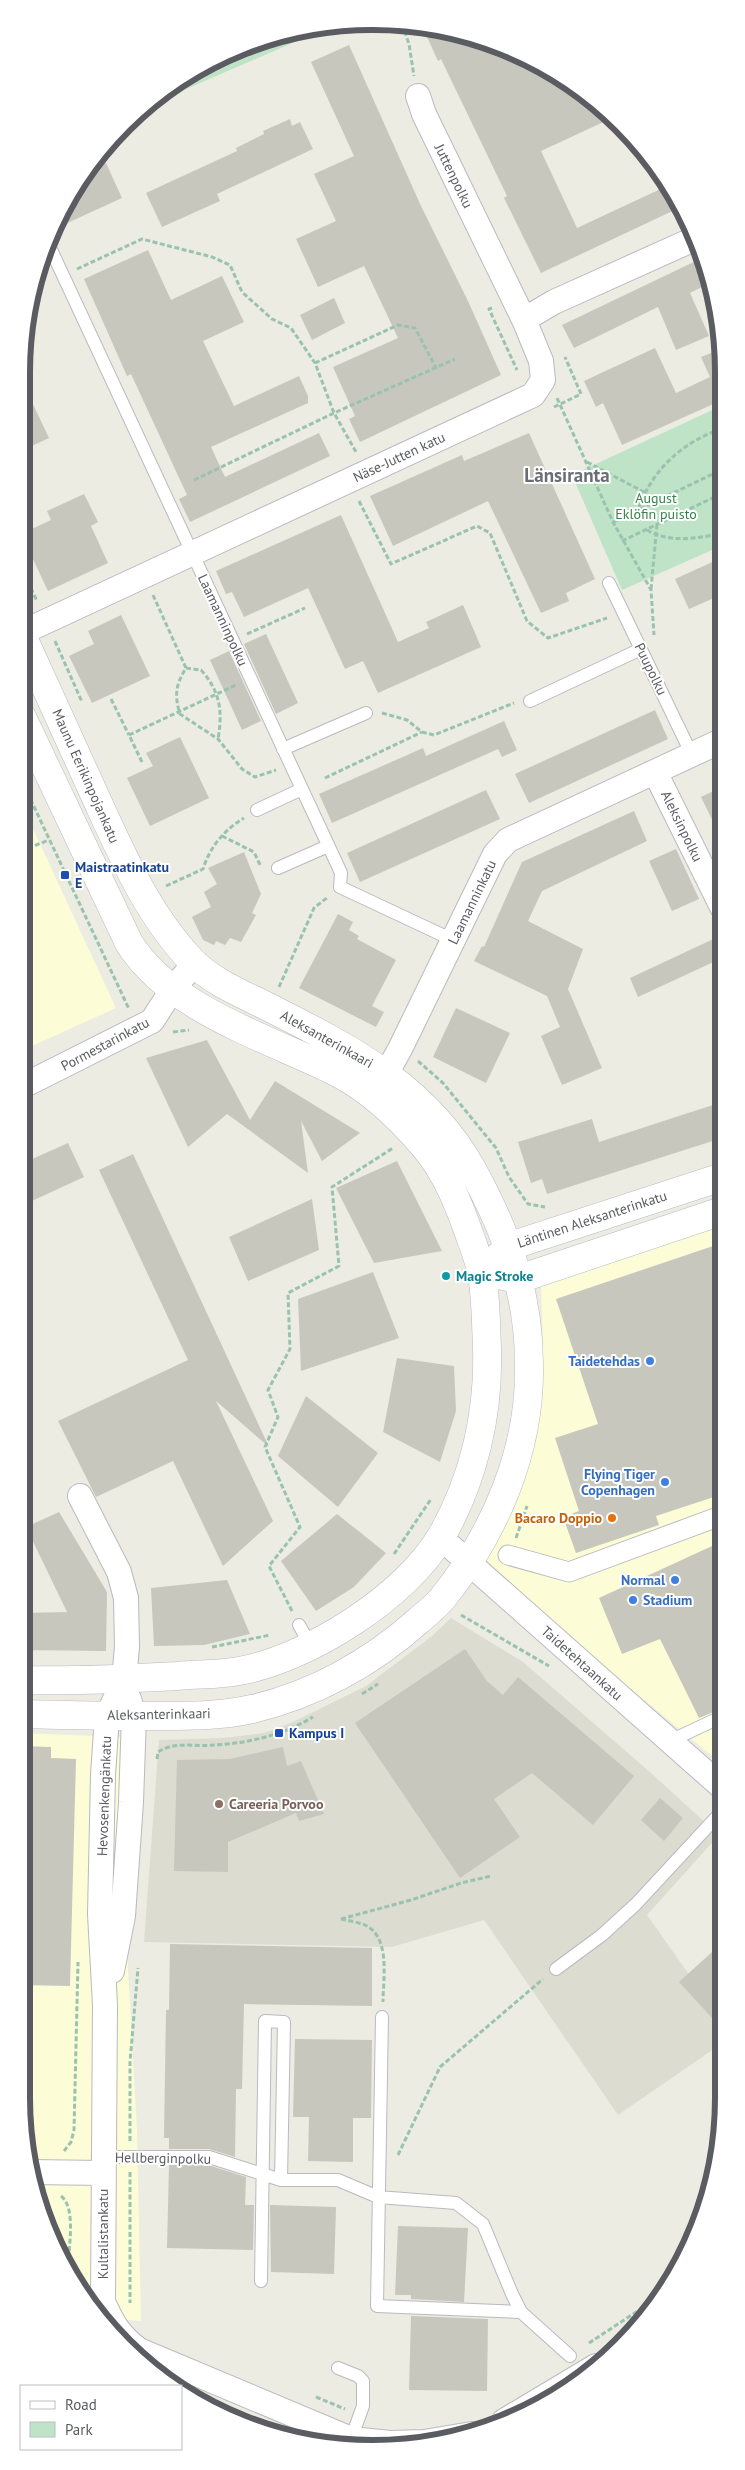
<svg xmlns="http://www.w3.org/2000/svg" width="745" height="2470" viewBox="0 0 745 2470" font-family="'PT Sans',sans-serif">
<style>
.commercial{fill:#fcfcd7}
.education{fill:#dcdcd0}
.green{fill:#bfe3c7}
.building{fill:#c7c7be}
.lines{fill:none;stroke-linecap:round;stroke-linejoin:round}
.service-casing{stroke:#b9bac0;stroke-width:14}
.pedestrian-casing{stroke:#b9bac0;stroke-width:21}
.minor-casing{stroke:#b9bac0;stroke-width:26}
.tertiary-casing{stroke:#b9bac0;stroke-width:29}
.secondary-casing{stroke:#babbc3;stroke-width:29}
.path{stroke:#99c3af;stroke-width:3;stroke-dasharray:5 2.5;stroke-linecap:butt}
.service{stroke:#fff;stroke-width:12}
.pedestrian{stroke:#fff;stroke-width:19}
.minor{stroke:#fff;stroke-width:24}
.tertiary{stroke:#fff;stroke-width:28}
.secondary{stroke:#fff;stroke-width:28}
.transit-dot{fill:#1a4fb4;stroke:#fff;stroke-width:2}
.culture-dot{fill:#0f9aa8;stroke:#fff;stroke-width:2}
.shop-dot{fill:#3f7fe0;stroke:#fff;stroke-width:2}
.food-dot{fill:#e8710a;stroke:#fff;stroke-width:2}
.education-dot{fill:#8d6e63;stroke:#fff;stroke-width:2}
.labels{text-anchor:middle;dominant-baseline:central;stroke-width:4;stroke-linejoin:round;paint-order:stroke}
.street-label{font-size:14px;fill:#5a5c62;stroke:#fff}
.park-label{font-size:14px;fill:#38834d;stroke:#fff}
.transit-label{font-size:14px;font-weight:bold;fill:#164399;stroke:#fff;text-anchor:start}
.culture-label{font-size:14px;font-weight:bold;fill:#0d838f;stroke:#fff;text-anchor:start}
.shop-label{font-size:14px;font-weight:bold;fill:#366cbe;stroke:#fff;text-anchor:end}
.food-label{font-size:14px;font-weight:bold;fill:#c56008;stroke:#fff;text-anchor:end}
.education-label{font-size:14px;font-weight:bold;fill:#785e54;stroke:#fff;text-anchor:start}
.district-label{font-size:19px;font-weight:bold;fill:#6b6d74;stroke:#fff}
.rim{fill:none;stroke:#5a5c62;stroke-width:6}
</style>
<rect width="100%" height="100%" fill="#ecece2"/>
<path class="commercial" d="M21 803 116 1008 21 1051Z
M722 1224 723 1765 479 1564 539 1411 543 1344 541 1286Z
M21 1733 146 1738 125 1916 137 2130 141 2321 102 2318 48 2232 28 2166 21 2097Z"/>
<path class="education" d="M451 1618 523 1662 651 1773 719 1835 647 1915 724 2024V2042L618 2115 484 1920 392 1947 144 1942 159 1740 223 1738 264 1733 291 1723 366 1686 432 1636Z"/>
<path class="green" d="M334 25 145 107C155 99 166 89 177 81 222 50 281 30 334 25Z
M721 406V546L622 590 572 475Z"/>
<path class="building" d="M422 26 441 28 548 68 610 119 541 151 577 228 667 186 681 207 541 273 504 198 507 196 441 59 438 61Z
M349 45 421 206 468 301 501 375 360 442 349 419 355 416 333 367 398 338 364 266 318 287 296 239 336 221 314 174 354 156 311 62Z
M290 119 292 126 300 122 313 149 217 194 220 201 162 227 146 193 237 151 236 148 264 134 263 131Z
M106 163 122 198 52 230 81 177 84 173Z
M148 250 171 300 222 276 244 322 203 341 234 406 299 376 308 396V403L211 447 225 477 319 433 330 456 190 522 179 499 187 495 131 374 127 376 84 279Z
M700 259 708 284 690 293 709 336 676 350 658 307 574 348 562 325Z
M334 298 345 323 312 340 300 315Z
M655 348 676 393 710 377 701 357 721 349V403L720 401 622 445 603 403 596 407 584 381Z
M21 379 49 438 21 451Z
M529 433 595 579 566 593 569 601 541 613 488 501 393 546 370 496 462 455 464 461Z
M84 494 98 522 91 526 108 563 48 591 21 534 51 520 47 511Z
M341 515 398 642 429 628 426 622 463 605 481 647 378 693 363 661 345 669 308 588 244 617 232 592 226 594 216 571Z
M721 558V595L689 609 675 579Z
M121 615 150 676 92 703 69 656 94 644 88 631Z
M266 634 298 703 276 714 244 644Z
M229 651 261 721 242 730 210 660Z
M655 710 668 739 529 803 515 774Z
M504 721 517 750 502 757 498 749 332 823 319 794 423 748 426 756Z
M180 737 209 798 150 826 127 778 153 766 146 753Z
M722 787V840L701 797Z
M486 790 500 819 360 882 347 853Z
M634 811 647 841 542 891 528 921 583 949 568 989 602 1068 562 1085 541 1036 560 1027 547 996 474 961 482 946 484 947 522 862Z
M676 849 699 899 672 911 649 861Z
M244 852 261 894 252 913 256 915 241 942 230 938 225 945 216 941 214 945 203 940 192 917 211 907 204 892 217 884 208 868Z
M338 914 353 922 349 930 359 936 357 939 396 960 372 1006 384 1012 376 1027 299 988Z
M722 935V958L638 997 630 978Z
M456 1008 510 1033 486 1083 433 1057Z
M207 1040 250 1120 275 1081 360 1133 322 1161 301 1121 308 1173 227 1114 188 1147 146 1058Z
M722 1102V1138L547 1194 542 1179 531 1183 518 1142 592 1119 599 1142Z
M68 1143 84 1177 21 1206V1164Z
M133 1154 269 1447 216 1401 273 1521 223 1566 173 1461 96 1497 58 1421 188 1360 99 1170Z
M397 1161 442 1251 374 1263 336 1188Z
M312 1199 319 1250 248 1281 229 1237Z
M722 1243 723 1494 656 1516 659 1525 576 1553 563 1517 579 1511 555 1438 598 1424 556 1299Z
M373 1272 399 1338 301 1371 298 1299Z
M397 1358 454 1366 456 1411 440 1462 383 1432Z
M306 1396 378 1453 338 1507 278 1456Z
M59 1512 107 1592 106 1651 21 1650V1613L67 1612 26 1527Z
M337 1514 386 1553 354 1587 316 1611 281 1561Z
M723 1541V1708L699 1718 660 1639 622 1654 599 1598Z
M227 1580 250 1634 204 1645 154 1646 151 1588Z
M465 1649 487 1681 503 1695 518 1677 634 1776 593 1825 532 1773 494 1799 520 1837 460 1878 355 1723Z
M21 1746 51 1747V1758L76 1759 70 1986 21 1985Z
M283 1747 287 1766 301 1761 324 1814 299 1821 296 1813 228 1842V1872L174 1871 177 1760 230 1759Z
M660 1798 683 1818 664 1841 641 1820Z
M723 1942 724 2031 679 1982Z
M170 1944 372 1948V2006L244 2004 242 2089H236L235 2157 209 2149H169V2138H164L166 2010H169Z
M295 2039 372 2040 371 2118H353V2162L308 2161 309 2117H293Z
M169 2165H208L246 2177 245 2205H254L253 2250 167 2248Z
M270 2205 336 2207 334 2274 271 2272Z
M398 2226 468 2228 464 2302 411 2299V2295H395Z
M411 2316 488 2319 487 2391 409 2390Z"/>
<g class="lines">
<g class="service-casing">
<path id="service" d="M47 241 336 862 341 873 340 887 453 940
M609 583 692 755
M530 701 641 649
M283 749 366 713
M257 810 302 789
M278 868 328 846
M299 1625 311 1646
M670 1741 723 1716
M556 1969 602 1935 636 1904 723 1810
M382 2017 377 2306 521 2312
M103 2157H209L281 2180H338L378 2197 456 2203 483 2224 512 2294 521 2312 570 2356
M261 2281 265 2021 284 2022 281 2180
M338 2368 358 2376 363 2381V2406L351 2439"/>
</g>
<g class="pedestrian-casing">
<path id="pedestrian" d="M508 1555 569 1572 723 1515"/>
</g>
<g class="minor-casing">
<path id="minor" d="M418 96 424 114 525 322
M21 633 533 395 543 380 541 361 525 322 530 316 554 302 694 239
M655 772 722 907
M21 1087 152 1021 172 990 194 964
M377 1090 400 1049 495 854 508 840 721 741
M80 1496 119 1572 126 1598 127 1647 124 1680 107 1716 103 1775 100 1914 105 2005 103 2302C113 2324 119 2335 139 2350L351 2439 390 2443 424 2442 472 2434
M441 1538 723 1788
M112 1971 123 1916 131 1802 134 1716 129 1699
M30 2172 103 2173
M504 2421 596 2366"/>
</g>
<g class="tertiary-casing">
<path id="tertiary" d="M21 633C46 688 71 743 96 798 122 855 148 915 192 961 214 984 248 996 276 1011 354 1050 428 1090 472 1169 506 1231 529 1292 529 1364 531 1450 495 1533 442 1599 435 1607 426 1614 418 1621 371 1663 313 1695 252 1709 217 1717 180 1716 145 1716 104 1716 62 1715 21 1714
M21 715 129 943C172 1011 269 1038 338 1073 371 1090 399 1117 423 1145 447 1173 459 1205 471 1239 475 1250 480 1263 482 1275 486 1299 486 1325 487 1349 489 1413 474 1479 442 1535 407 1596 308 1659 239 1671 219 1675 198 1674 177 1676 125 1679 73 1681 21 1680"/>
</g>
<g class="secondary-casing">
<path id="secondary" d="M482 1272 510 1246 722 1177
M482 1272 519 1279 722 1211"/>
</g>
<path class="path" d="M402 24 409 44 414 76
M77 269 142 239 212 257 230 265 242 292 272 319 291 328 315 363 334 413 356 452
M492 308 489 309 517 370
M315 363 398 325 415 328 436 368
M557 398 613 522 651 590 654 635
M554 407 581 394 565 357
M587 462 644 492
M194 480 334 413 455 359
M359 501 391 564 477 526 490 533 527 621 548 638 607 618
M639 507C653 469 683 442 721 429
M613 522 721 470
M647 530C668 543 698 539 721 533
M622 541 721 494
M21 568 37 601
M651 589 657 524
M21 590 30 586
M153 595 186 668C176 684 174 695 180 714L218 739 242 769 255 777 276 770
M247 634 305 608
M55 641 82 702
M186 668 201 670C220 691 223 711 218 739
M111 699 129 735
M382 713 407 720 422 732 434 735 514 703
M142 762 129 735 236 685
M325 778 422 732
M21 779 129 1009
M222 836 254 852 261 867
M21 851 49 840
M166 886 203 869C210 847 224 830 244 818
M279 987 314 908 328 897
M173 1032 189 1030
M418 1061 443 1083 496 1148 509 1177 528 1204 545 1207
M516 1538 527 1506
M394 1554 431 1499
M292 1611 269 1566 300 1527 265 1447 278 1417 268 1390 290 1349 288 1293 339 1266 332 1187 393 1148
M461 1615 549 1666
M212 1647 270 1635
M362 1694 378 1684
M157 1759 158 1752C174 1741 196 1747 214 1745 250 1743 283 1735 313 1717
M341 1919 411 1900 461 1883 491 1876
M341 1919C349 1921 358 1922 365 1925 391 1937 383 1979 383 2002
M130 2141V2062L138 1968
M64 2151 71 2142 74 2130 78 1962
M398 2155 440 2067 543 1979
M130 2172V2303
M61 2196C76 2207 69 2247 68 2265
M589 2343 662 2295
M316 2397 345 2409"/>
<use href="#service" class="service"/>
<use href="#pedestrian" class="pedestrian"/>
<use href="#minor" class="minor"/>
<use href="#tertiary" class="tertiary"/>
<use href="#secondary" class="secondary"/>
</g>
<g class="transit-dot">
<rect x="60" y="870" width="10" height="10" rx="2.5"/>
<rect x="274" y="1728" width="10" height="10" rx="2.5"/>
</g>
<circle class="culture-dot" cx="446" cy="1276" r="5"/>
<g class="shop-dot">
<circle cx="650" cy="1361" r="5"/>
<circle cx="665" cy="1482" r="5"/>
<circle cx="675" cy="1580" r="5"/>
<circle cx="633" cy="1600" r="5"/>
</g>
<circle class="food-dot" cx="612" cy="1518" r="5"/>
<circle class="education-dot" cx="219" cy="1804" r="5"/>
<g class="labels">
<g class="street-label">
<text transform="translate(454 176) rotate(64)">Juttenpolku</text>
<text transform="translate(399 457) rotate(-25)">Näse-Jutten katu</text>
<text transform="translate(223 620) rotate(65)">Laamanninpolku</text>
<text transform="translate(651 669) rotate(64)">Puupolku</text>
<text transform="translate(86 776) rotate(66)">Maunu Eerikinpojankatu</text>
<text transform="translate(682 826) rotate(64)">Aleksinpolku</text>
<text transform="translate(472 902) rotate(-64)">Laamanninkatu</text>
<text transform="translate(327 1039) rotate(29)">Aleksanterinkaari</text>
<text transform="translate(105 1044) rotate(-28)">Pormestarinkatu</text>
<text transform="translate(592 1219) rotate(-18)">Läntinen Aleksanterinkatu</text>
<text transform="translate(582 1663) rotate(42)">Taidetehtaankatu</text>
<text transform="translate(159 1714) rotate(-1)">Aleksanterinkaari</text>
<text transform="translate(104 1796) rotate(-88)">Hevosenkengänkatu</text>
<text transform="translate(163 2158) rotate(1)">Hellberginpolku</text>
<text transform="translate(103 2234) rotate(-90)">Kultalistankatu</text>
</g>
<g class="park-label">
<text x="656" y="498">August<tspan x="656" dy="16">Eklöfin puisto</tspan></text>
</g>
<g class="transit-label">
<text x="75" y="867">Maistraatinkatu<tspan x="75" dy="16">E</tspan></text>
<text x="289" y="1733">Kampus I</text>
</g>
<g class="culture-label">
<text x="456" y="1276">Magic Stroke</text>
</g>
<g class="shop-label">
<text x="640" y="1361">Taidetehdas</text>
<text x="655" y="1474">Flying Tiger<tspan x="655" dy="16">Copenhagen</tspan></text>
<text x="665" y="1580">Normal</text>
<text x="643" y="1600" text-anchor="start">Stadium</text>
</g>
<g class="food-label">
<text x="602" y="1518">Bacaro Doppio</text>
</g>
<g class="education-label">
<text x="229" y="1804">Careeria Porvoo</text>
</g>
<g class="district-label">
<text x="567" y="475">Länsiranta</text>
</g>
</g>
<path d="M0 0H745V2470H0ZM372 30H373A342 342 0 0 1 715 372V2098A342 342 0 0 1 373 2440H372A342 342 0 0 1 30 2098V372A342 342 0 0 1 372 30Z" fill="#fff" fill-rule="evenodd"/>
<path class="rim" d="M372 30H373A342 342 0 0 1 715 372V2098A342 342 0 0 1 373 2440H372A342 342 0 0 1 30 2098V372A342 342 0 0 1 372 30Z"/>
<rect x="20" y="2385" width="162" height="65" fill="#ffffff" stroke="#bdbec0"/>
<rect x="30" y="2401" width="25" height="8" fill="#ffffff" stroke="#bdbec0"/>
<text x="65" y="2410" font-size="15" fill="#5a5c62">Road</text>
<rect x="30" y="2422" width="25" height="15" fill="#bfe3c7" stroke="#bdbec0"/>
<text x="65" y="2435" font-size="15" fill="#5a5c62">Park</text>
</svg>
